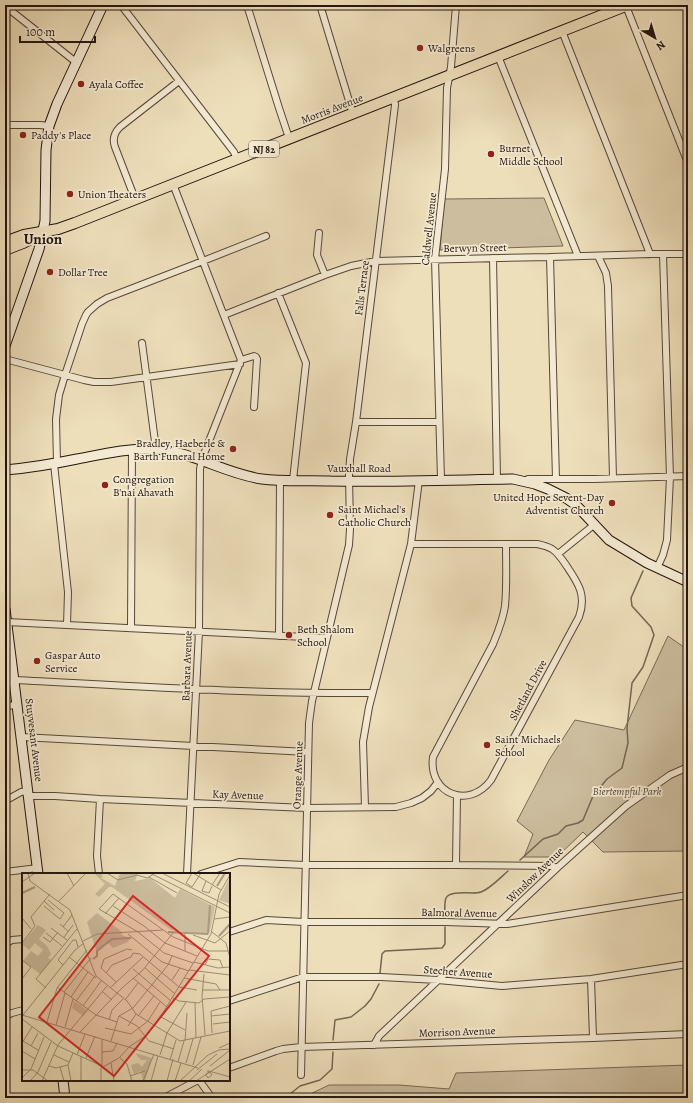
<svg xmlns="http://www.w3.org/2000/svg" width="693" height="1103" viewBox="0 0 693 1103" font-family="Alegreya,serif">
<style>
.green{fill:#ccbd9e;stroke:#786956}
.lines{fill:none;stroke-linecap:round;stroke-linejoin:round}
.stream{stroke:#746552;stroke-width:1.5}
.street-casing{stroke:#564839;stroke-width:8}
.secondary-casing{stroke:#24150e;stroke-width:11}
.primary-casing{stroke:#24150e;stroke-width:12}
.street{stroke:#f4ead3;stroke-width:6}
.secondary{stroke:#f4ead3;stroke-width:9}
.primary{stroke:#eedfbb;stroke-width:10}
.poi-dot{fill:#8f2418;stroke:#f4ead3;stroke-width:1.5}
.labels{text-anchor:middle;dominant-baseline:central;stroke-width:3.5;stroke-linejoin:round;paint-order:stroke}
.shield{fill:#f4ead3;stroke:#625549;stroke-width:1}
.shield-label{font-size:10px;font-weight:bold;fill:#24150e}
.poi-label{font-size:11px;fill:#24150e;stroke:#f4ead3;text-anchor:start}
.street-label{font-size:11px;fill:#24150e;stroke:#f4ead3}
.park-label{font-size:11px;font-style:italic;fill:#564739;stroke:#f4ead3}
.district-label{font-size:15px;font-weight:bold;fill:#24150e;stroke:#f4ead3}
.inset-river{fill:none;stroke:#a99a80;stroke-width:2}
.inset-road{fill:none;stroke:#9d8e76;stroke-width:1}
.view{fill:#d62828;fill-opacity:0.15;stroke:#d62828;stroke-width:2}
.inset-edge{fill:none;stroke:#24150e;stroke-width:2}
</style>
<rect width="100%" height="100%" fill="#eedfbb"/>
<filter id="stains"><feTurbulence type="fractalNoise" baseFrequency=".005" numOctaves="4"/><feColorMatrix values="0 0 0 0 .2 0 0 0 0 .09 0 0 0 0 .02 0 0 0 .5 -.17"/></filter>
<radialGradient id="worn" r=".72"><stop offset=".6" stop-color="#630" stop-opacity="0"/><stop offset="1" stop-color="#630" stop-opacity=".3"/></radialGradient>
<path class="green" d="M544 198 563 246 440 250 444 199Z
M668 636 688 650V851L603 852 583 832 557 857H524L533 834 517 821 549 760 575 720 624 730Z
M688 1065V1098H302L329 1085H399L449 1089 456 1073Z"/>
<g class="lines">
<path class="stream" d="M520 860 543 839 558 834 566 826 578 823 583 820 593 796 607 779 622 768 628 743 627 728 632 683 643 667 654 635 651 627 632 606 631 598 643 571
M445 917C445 911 444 903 446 898 451 889 473 895 481 892 490 889 501 877 508 871
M380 973 382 954 385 951 442 948 445 944V927
M333 1040 335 1020 351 1017 365 1006 371 999 379 984
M285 1098 300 1086 320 1080 332 1069 333 1052"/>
<g class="street-casing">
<path id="street" d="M104 5 111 6 117 5
M121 5 234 152 237 159
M247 5 279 108 289 138
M320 5 353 114
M5 6 72 59 77 62
M626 6 688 163
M562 31 650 254
M498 56 578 256
M5 125H40L49 126
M173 184 241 360 202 459 200 469 199 631 187 874
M135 199 115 147C112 139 114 133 120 127L179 81
M319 233 317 255 325 275
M598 256 606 273 608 286 613 478
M550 257 556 479
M493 258 497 480
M278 293 306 363 293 480
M224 315 325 275 351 266 376 261 500 258 550 257 650 254H688
M142 343 156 449
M5 359 84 380 94 382H111L240 364
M241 360 254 356 256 357 257 359 254 407
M356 422H439
M57 463 56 419 59 395 65 375 82 324 86 315 88 312 97 304 107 298 203 261 266 236
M54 464 68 592 67 625
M528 479H595L688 476
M441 480 435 259 445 169 447 88 451 67 456 5
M411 544H537C542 545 547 546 552 549 558 553 562 559 566 565 578 583 587 595 579 617L491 780C469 810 428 794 433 757L493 644C498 632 503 620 505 606 507 586 506 565 506 544
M558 554 595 524
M657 568 663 555 667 540 670 477 663 254
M7 622 326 638
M131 628 132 449
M279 636 280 481
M14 680C133 686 253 694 372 693
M5 706 17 705
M21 737 308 752
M29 796H55L100 799 307 808 396 807 411 803 422 798 431 791 438 782
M5 801 21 792 28 791
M365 807 363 742 369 707 411 544 419 480
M456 865 457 795
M5 872 38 868
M99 874 97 856 100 799
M201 874 239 862 305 865H456L552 866 557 868
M229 932 266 920 304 922H445L507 924 688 895
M5 944 12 940 23 939
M591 979 593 1038
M229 1001 303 977H381L438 980 502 986 591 979 688 964
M5 1016 12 1013 23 1010
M374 1045 379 1036 557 868 626 806 670 775 688 767
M229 1068 276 1051 283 1049 301 1047 593 1038 688 1034
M301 1075 309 723 312 701 349 545 350 529 349 475 350 459 356 422 395 105 394 98
M199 1080 212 1098
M164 1098 198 1080"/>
</g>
<g class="secondary-casing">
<path id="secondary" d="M5 346 39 249 45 221 46 150 49 126 57 104 103 5
M5 470C29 468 53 464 77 459 103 454 128 448 154 449 192 451 225 474 262 479 283 482 309 480 331 481 392 482 452 480 513 479L535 484 548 489 566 498 576 505 609 540 647 563 688 582
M5 609 38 874
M63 1080 65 1098"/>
</g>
<g class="primary-casing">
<path id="primary" d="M5 242 24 235 58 229 75 223 628 5
M5 250 23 243 38 235"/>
</g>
<use href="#street" class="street"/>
<use href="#secondary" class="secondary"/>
<use href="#primary" class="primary"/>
</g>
<g class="poi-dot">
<circle cx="420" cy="48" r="4"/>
<circle cx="81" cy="84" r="4"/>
<circle cx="23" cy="135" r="4"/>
<circle cx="491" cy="154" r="4"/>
<circle cx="70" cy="194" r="4"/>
<circle cx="50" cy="272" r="4"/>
<circle cx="233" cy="449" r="4"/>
<circle cx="105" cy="485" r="4"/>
<circle cx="612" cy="503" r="4"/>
<circle cx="330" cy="515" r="4"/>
<circle cx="289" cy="635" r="4"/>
<circle cx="37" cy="661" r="4"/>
<circle cx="487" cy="745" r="4"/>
</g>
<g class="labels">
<rect class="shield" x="249" y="141" width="30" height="16" rx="3"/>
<g class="shield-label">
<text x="264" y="149">NJ 82</text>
</g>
<g class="poi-label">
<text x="428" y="48">Walgreens</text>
<text x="89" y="84">Ayala Coffee</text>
<text x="31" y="135">Paddy's Place</text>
<text x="499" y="148">Burnet<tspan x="499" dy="13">Middle School</tspan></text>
<text x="78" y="194">Union Theaters</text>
<text x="58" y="272">Dollar Tree</text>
<text x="225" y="443" text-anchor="end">Bradley, Haeberle &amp;<tspan x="225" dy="13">Barth Funeral Home</tspan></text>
<text x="113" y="479">Congregation<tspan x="113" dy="13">B'nai Ahavath</tspan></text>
<text x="604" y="497" text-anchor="end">United Hope Sevent-Day<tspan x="604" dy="13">Adventist Church</tspan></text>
<text x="338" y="509">Saint Michael's<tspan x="338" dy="13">Catholic Church</tspan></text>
<text x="297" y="629">Beth Shalom<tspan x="297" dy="13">School</tspan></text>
<text x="45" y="655">Gaspar Auto<tspan x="45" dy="13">Service</tspan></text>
<text x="495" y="739">Saint Michaels<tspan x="495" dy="13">School</tspan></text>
</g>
<g class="street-label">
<text transform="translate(332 109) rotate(-21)">Morris Avenue</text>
<text transform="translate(429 229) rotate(-84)">Caldwell Avenue</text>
<text transform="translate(475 248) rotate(-1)">Berwyn Street</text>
<text transform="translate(362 288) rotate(-83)">Falls Terrace</text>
<text x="359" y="468">Vauxhall Road</text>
<text transform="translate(187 666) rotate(-88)">Barbara Avenue</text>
<text transform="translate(528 690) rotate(-62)">Shetland Drive</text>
<text transform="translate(34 740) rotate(83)">Stuyvesant Avenue</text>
<text transform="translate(298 775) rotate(-88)">Orange Avenue</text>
<text transform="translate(238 795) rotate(2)">Kay Avenue</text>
<text transform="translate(535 875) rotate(-44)">Winslow Avenue</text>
<text transform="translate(459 913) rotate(1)">Balmoral Avenue</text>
<text transform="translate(458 972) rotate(4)">Stecher Avenue</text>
<text transform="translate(457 1032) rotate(-2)">Morrison Avenue</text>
</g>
<g class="park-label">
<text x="627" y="791">Biertempful Park</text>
</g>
<g class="district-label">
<text x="43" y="239">Union</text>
</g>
</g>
<g transform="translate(22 873)">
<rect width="208" height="208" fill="#eedfbb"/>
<path d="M72 0H78L81 3 79 5 93 13 98 0H116L113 8 128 5 153 25 158 16 193 34 187 62 149 57 90 14H87L77 24 73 21 83 11ZM208 4V31L197 27ZM75 40 99 58 100 62 108 65 106 69 91 75 86 70 74 77 65 49ZM16 52 24 57 17 66 25 73 29 81 26 85 30 87 18 101 1 88 9 78 16 83 21 77 13 70 7 77 0 71ZM52 128 66 138 61 143 50 135ZM113 180 130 185 123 208H121L119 198 112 201 109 192 116 190 120 194 125 187H119Z" fill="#ccbd9e"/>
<path class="inset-river" d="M195 13 203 0M0 20 13 14M146 59 186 61M186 60 188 32M197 63 208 51M71 86 75 83V78L90 66 109 65"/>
<path class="inset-road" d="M6 0 8 8 48 37 74 103 105 128 114 141 158 168 208 158M45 0 52 13M85 0 96 7 115 2 125 5 132 1M128 0 208 40M140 0 208 34M170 0 164 10 170 14 179 0M171 0 199 17M127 4 155 20M184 8 180 18 187 20 190 13M0 9 13 0M190 12 198 0M22 28 32 37M37 28 64 0M22 33 38 46 42 40 26 27M91 33 122 53 143 70 175 83M83 41 97 25M0 45 9 56M192 46 208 44M38 51 47 59M41 54 50 42M29 55 45 67M190 59 204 70 208 85M24 60 40 73M106 61 140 89 167 98M171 62 193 70 208 58M21 64 28 69 36 59M42 64 51 52M61 68 75 61 141 57M0 70 13 53 9 44 28 21M163 78V60M111 80 118 81 157 114M47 84 74 105M0 87 9 94 0 106M172 89 196 95 208 94M171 90 142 80 116 59 77 36 91 21 151 64 186 78H206M41 92 36 87 51 67H54L56 74M183 92 186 86 198 87 201 95M79 95 82 86 105 76 110 77M79 95 94 109M123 95 153 121M111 96 149 128M167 97 208 102M84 100 90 92 109 84 111 80M182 101 180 123 183 162M111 105 145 134M162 105 194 111 198 117M150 107 158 95M35 114 74 142 95 149M157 114 175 117M24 115 14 106 55 56M88 115 121 84M180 117H208M42 119 69 85M81 119 90 127M49 124 66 99M151 125 157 128 177 130 182 126 208 124M103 127 116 110M54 128 73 103M173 130 174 165M61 133 79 108M0 142 176 195M1 142 53 77 62 70M97 143 115 153 127 168 152 176M116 143 132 123M189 143 208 141M139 144 163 157M0 146 36 173 82 194M87 147 90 137 101 126M126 148 138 129M25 149 35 115 65 77M191 151 208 149M34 152 43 120M106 153 114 141M43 154 51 126M83 155 109 161 126 148M58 159 101 114 120 98 151 60M190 160 189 138 208 133M1 168 16 177M89 168 97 143 111 135 146 92 150 83M163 168 165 140M0 170 10 154M9 173 16 160M197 175 208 170M0 178 13 186M80 179 91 178 95 170M32 182 47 189M55 182 63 161M138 182 145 160 164 129M64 185 73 163M98 185 105 191 110 208M148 187 154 167M156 189 162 168M89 190 92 208M164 190 171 166M80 192V166M171 192 179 164M27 193 34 195 46 192M188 193 208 177M38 194 42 208M0 197H11L26 208M175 197 195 181M185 198H187V199H188L190 202 186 205 184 202 185 200H186L188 199M187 198 208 204M108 203 123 198M0 205 9 196 22 164M8 208 16 199 29 169M20 208 36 172 85 113M49 208 46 192 51 180M59 208V183M79 208V195L97 185 107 174 125 162 142 138 189 61 197 21 208 2M121 208 132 181M129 208 136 183M145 208 151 186M153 208 159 190M158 208 186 182 197 177 208 176M167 208 180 196M174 208 208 186"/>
<path class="view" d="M111 23 187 83 92 203 17 144Z"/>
<rect width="208" height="208" class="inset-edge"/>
</g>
<rect width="693" height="1103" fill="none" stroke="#eedfbb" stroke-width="20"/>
<rect x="6" y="6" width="681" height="1091" fill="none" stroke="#24150e" stroke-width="2"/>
<rect x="10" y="10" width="673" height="1083" fill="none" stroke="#24150e"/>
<g transform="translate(655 38) rotate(142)" stroke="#f4ead3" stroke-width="3" paint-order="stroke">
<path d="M0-3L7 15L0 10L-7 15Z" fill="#24150e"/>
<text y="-6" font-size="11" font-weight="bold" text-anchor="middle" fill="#24150e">N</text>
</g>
<path d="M20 36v6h75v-6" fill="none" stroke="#24150e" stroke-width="2"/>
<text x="26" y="36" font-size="12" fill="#24150e" stroke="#f4ead3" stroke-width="3" paint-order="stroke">100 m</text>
<rect width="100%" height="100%" filter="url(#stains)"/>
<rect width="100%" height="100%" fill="url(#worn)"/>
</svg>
